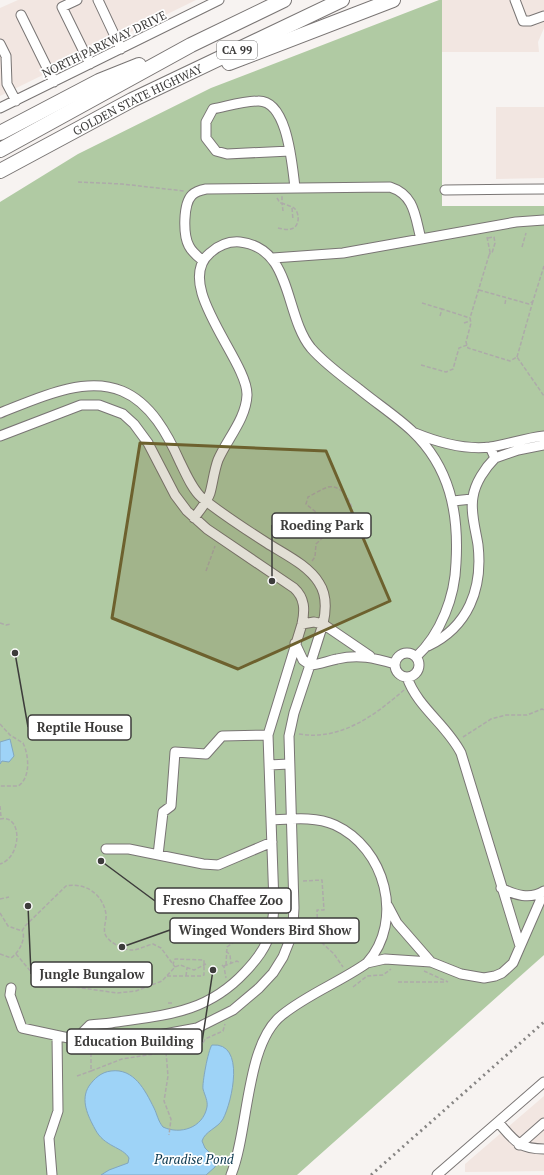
<svg xmlns="http://www.w3.org/2000/svg" width="544" height="1175" viewBox="0 0 544 1175" font-family="'PT Serif',serif">
<style>
.built{fill:#f2e6e1}
.green{fill:#b0caa3}
.water{fill:#9ed3f7;stroke:#81a6bf}
.lines{fill:none;stroke-linecap:round;stroke-linejoin:round}
.minor-casing{stroke:#797574;stroke-width:11}
.highway-casing{stroke:#797574;stroke-width:16}
.path{stroke:#adaaa9;stroke-width:1.5;stroke-dasharray:4 2;stroke-linecap:butt}
.minor{stroke:#fff;stroke-width:9}
.highway{stroke:#fff;stroke-width:14}
.rail{stroke:#868483;stroke-width:3;stroke-dasharray:2 4;stroke-linecap:butt}
.marked{fill:#6d612e;fill-opacity:0.2;stroke:#6d612e;stroke-width:3;stroke-linejoin:round}
.labels{text-anchor:middle;dominant-baseline:central;stroke-width:3.5;stroke-linejoin:round;paint-order:stroke}
.shield{fill:#fff;stroke:#777676;stroke-width:1}
.shield-label{font-size:11px;font-weight:bold;fill:#3d3c3b}
.street-label{font-size:12px;fill:#3d3c3b;stroke:#fff}
.water-label{font-size:13px;font-style:italic;fill:#09364d;stroke:#fff}
.leader{fill:none;stroke:#3d3c3b;stroke-width:1.5}
.callout-dot{fill:#3d3c3b;stroke:#fff;stroke-width:1.5}
.callout{fill:#fff;stroke:#3d3c3b;stroke-width:1.5}
.callout-label{font-size:13px;text-anchor:middle;font-weight:bold;fill:#3d3c3b}
</style>
<rect width="100%" height="100%" fill="#f7f3f1"/>
<path class="built" d="M18 0H196L0 96V8Z
M442 0H544V28L538 42 539 52H442Z
M496 107H544V178L496 179Z
M544 1096V1171L465 1172V1164Z"/>
<path class="green" d="M439 0H442V206H544V955L297 1175H0V202L78 154 211 88Z"/>
<path class="water" d="M10 739 14 756 9 762 2 761 0 764V742Z
M212 1045C246 1042 232 1102 223 1119 218 1128 205 1131 202 1141L205 1148 217 1160 215 1167 206 1175H101L109 1170 128 1163 129 1158C123 1147 104 1147 95 1129 88 1116 80 1100 89 1086 94 1079 101 1072 111 1071 134 1068 145 1090 154 1108 157 1114 158 1121 163 1127 180 1135 203 1128 207 1107 208 1101 205 1096 203 1089 202 1084 208 1050 212 1045Z"/>
<g class="lines">
<g class="minor-casing">
<path id="minor" d="M77 0 62 7 90 64
M98 0 121 49
M515 0 523 21H530L544 16
M21 15 54 82
M0 44 6 56 7 84 16 101
M0 108 219 0
M290 151 227 154 216 151 206 138V122L213 109C228 106 244 101 258 101 288 100 292 166 295 187
M445 190 544 189
M273 258 343 253 516 222 544 220
M202 260C197 256 192 252 189 246 183 235 183 204 192 195 196 191 201 190 206 189L390 187C415 195 415 217 421 239
M0 413C36 399 84 375 122 391 151 403 168 435 180 462 186 474 192 489 202 498 222 514 245 529 267 543 284 554 308 565 319 583 327 595 326 611 323 624L370 656
M415 433C437 442 465 450 490 447 508 444 526 438 544 436
M0 436 81 405H99L123 414 134 424 148 443 175 495 187 511 207 529 294 588C305 598 305 610 302 624L268 735 274 904C273 935 266 950 245 972 206 1014 164 1015 111 1023 104 1024 97 1024 90 1025L83 1032 84 1038 89 1042
M495 458 518 450 544 445
M453 501 472 499
M194 518C200 510 207 502 210 493 213 482 214 471 218 460 227 439 246 419 247 395 248 361 172 285 210 253 219 245 228 241 240 242 293 248 284 315 311 348 324 363 343 377 359 389 376 403 396 416 412 431 450 467 459 513 456 563 455 596 441 634 416 657
M295 643 303 660 310 665 323 624 314 622 302 624
M428 646C468 627 483 589 478 545 476 531 470 512 473 497 475 483 485 468 495 458L490 447
M395 665a12 12 0 1 1 24 0a12 12 0 1 1-24 0Z
M407 677C417 707 447 725 461 753L520 946
M269 765 289 764
M106 849H129L203 864 218 865 272 842
M158 855 163 812 171 806 175 752 206 754 222 736 268 735
M501 888C515 895 530 900 544 891
M388 906 397 923 431 962
M367 963 385 959 431 962 461 974 484 978 495 976 502 973 513 963 544 892
M11 988 10 995 22 1028 92 1043H116L197 1028 233 1010 259 988 273 973 283 957 291 937 293 924 294 908 289 736 294 713 310 665C319 665 327 661 337 659 359 654 374 658 395 664
M498 1122C514 1140 518 1149 544 1149
M519 1145 544 1123
M52 1175 49 1138 58 1111 57 1036
M231 1175C249 1131 245 1044 282 1015 308 994 340 982 367 963 405 920 385 848 335 825 315 816 292 819 271 820
M437 1175 544 1082"/>
</g>
<g class="highway-casing">
<g id="highway">
<path d="M229 63 393 0"/>
<path d="M0 133 99 81 139 65"/>
<path d="M0 150 191 45 284 0"/>
<path id="s1" d="M0 171 132 100 342 0"/>
</g>
</g>
<path class="path" d="M78 182 122 184 184 191
M277 198 280 203H282L283 211
M292 208 293 220
M278 228C282 229 287 230 291 229 300 227 300 213 294 208 291 206 286 205 282 203V196
M487 237 490 252 470 318 471 323 466 342 468 348 510 361 517 357 544 396
M488 238 494 237 495 243 492 253 489 254
M522 247 526 233
M479 290 529 304 533 301 544 266
M422 303 442 309
M505 304 506 298
M440 316 442 309 470 318
M464 323 470 321
M517 357 533 301
M421 365 446 372 453 369 459 348 467 345
M312 561 315 557 316 544 334 527 339 529 348 526 353 517C354 505 343 484 328 487 322 489 314 494 308 497L306 504 334 527
M206 571 215 546
M0 623 6 625 11 624
M0 724 10 735 23 743C29 755 31 778 18 786H0
M299 734C340 741 374 716 404 690
M463 737 491 719 506 715H527L542 709 544 710
M0 806 1 817
M0 819C23 814 22 857 0 864
M303 881 322 880 324 910H317L318 939 334 954 343 967
M0 899 9 897
M0 913 8 926 22 931 25 926 66 886C85 882 103 894 106 914 107 921 102 929 106 936 110 943 124 950 132 950 139 950 147 945 153 944L161 948 175 967
M226 951 230 955 231 964
M0 954 11 958C19 952 25 941 23 932
M16 954 33 974 47 983 117 993 136 991 162 981 175 967 180 965 194 970 206 964
M222 965 224 967 226 978
M226 965 227 947 234 942 235 938
M224 966 237 961 240 963
M424 971 448 982
M167 976H201L204 975V960L175 959 173 964
M186 976 187 968
M398 982H446
M353 987 367 976 383 975 391 969
M168 1003H174
M196 1051H199L205 1039 223 1031 225 1024
M91 1053V1071L122 1059 166 1052 168 1076 164 1101 171 1119 169 1135
M77 1076 91 1071"/>
<use href="#minor" class="minor"/>
<use href="#highway" class="highway"/>
<path class="rail" d="M371 1175 544 1022"/>
</g>
<path class="marked" d="M140 443 326 451 390 601 238 669 112 618Z"/>
<g class="labels">
<rect class="shield" x="217" y="41" width="40" height="18" rx="3"/>
<g class="shield-label">
<text x="237" y="50">CA 99</text>
</g>
<g class="street-label">
<text transform="translate(104 44) rotate(-26)">NORTH PARKWAY DRIVE</text>
<text stroke="none"><textPath href="#s1" startOffset="155">GOLDEN STATE HIGHWAY</textPath></text>
</g>
<g class="water-label">
<text x="194" y="1159">Paradise Pond</text>
</g>
</g>
<path class="leader" d="M272 581L272 525M15 653L28 727M101 861L155 901M122 947L170 930M28 906L31 974M213 970L202 1042"/>
<g class="callout-dot">
<circle cx="272" cy="581" r="4"/>
<circle cx="15" cy="653" r="4"/>
<circle cx="101" cy="861" r="4"/>
<circle cx="122" cy="947" r="4"/>
<circle cx="28" cy="906" r="4"/>
<circle cx="213" cy="970" r="4"/>
</g>
<g class="callout">
<rect x="272" y="513" width="99" height="25" rx="4"/>
<rect x="28" y="715" width="103" height="25" rx="4"/>
<rect x="155" y="888" width="136" height="25" rx="4"/>
<rect x="170" y="918" width="189" height="25" rx="4"/>
<rect x="31" y="962" width="121" height="25" rx="4"/>
<rect x="67" y="1029" width="135" height="25" rx="4"/>
</g>
<g class="callout-label">
<text x="322" y="530">Roeding Park</text>
<text x="80" y="732">Reptile House</text>
<text x="223" y="905">Fresno Chaffee Zoo</text>
<text x="265" y="935">Winged Wonders Bird Show</text>
<text x="92" y="979">Jungle Bungalow</text>
<text x="134" y="1046">Education Building</text>
</g>
</svg>
